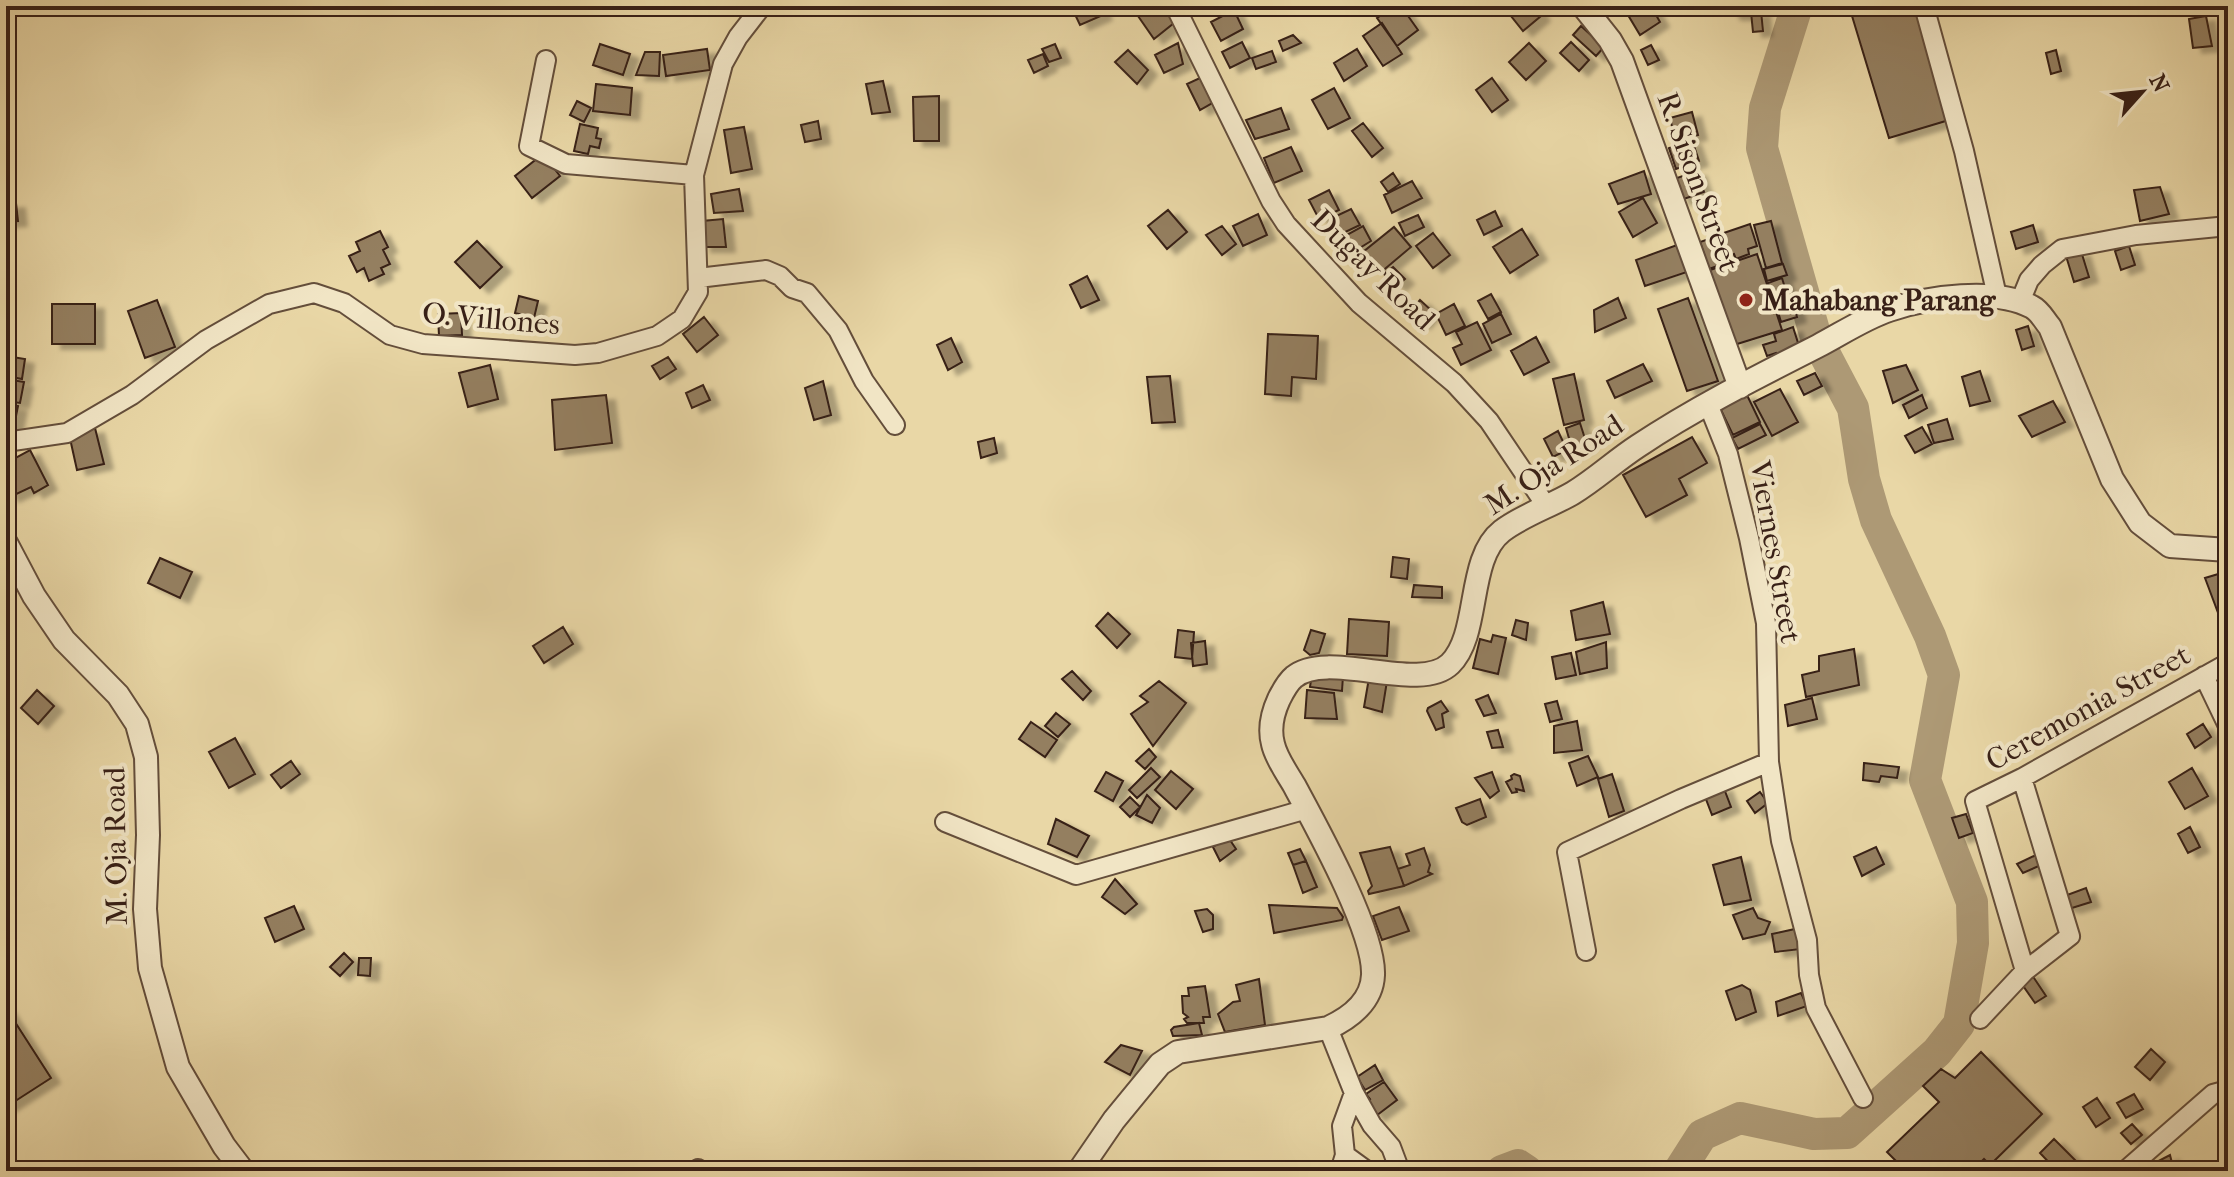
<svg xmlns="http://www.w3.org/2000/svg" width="2234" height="1177" viewBox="0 0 2234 1177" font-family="'IM FELL French Canon',serif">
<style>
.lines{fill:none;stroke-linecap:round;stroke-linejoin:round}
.river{stroke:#ad9975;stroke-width:32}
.building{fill:#947f61;stroke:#382017;stroke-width:2;filter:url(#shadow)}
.minor-casing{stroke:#644e3b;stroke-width:22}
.tertiary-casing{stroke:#644e3b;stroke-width:26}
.minor{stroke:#f1e5c5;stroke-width:18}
.tertiary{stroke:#f1e5c5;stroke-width:22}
.poi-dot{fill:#8f2418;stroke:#f1e5c5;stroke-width:3}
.labels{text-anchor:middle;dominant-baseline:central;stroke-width:8;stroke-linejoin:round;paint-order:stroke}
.street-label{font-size:30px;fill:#382017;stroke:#f1e5c5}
.poi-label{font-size:30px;font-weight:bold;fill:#382017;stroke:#f1e5c5;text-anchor:start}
</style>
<defs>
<filter id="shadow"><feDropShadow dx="9" dy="5" stdDeviation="2" flood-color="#0004"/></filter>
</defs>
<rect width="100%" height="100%" fill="#e9d7a6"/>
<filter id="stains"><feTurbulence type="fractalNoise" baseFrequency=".0025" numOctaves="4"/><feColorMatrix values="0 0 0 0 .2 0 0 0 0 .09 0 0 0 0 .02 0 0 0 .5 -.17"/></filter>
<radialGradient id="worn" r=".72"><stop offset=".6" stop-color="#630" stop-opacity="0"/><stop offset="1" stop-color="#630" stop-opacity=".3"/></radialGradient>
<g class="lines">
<path class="river" d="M1797 6 1765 108 1762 148 1817 341
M1502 1171 1518 1165 1527 1171
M1679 1171 1702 1135 1740 1118 1814 1134 1847 1133 1937 1052 1959 1024 1973 943 1972 902 1925 780 1944 675 1930 636 1876 520 1864 479 1853 408 1822 349"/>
</g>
<path class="building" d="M1071 6H1099L1103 15 1080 25Z
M1151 6H1163L1174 23 1154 39 1138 16Z
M1395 6H1401L1418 30 1397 46 1377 18Z
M1503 6H1534L1541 16 1523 31Z
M1632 6H1651L1660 22 1640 35 1625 10Z
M1728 6H1748L1749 15H1732Z
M1849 6H1915L1949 120 1889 138Z
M1234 10 1243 29 1221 41 1211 22Z
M1761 11 1763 31 1753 32 1751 12Z
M2206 16 2212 46 2193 48 2189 19Z
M1382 23 1402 54 1383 66 1363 36Z
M1581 26 1604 47 1596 56 1573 35Z
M1293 35 1301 43 1283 51 1279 41Z
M1242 42 1250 58 1230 68 1222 52Z
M1571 42 1589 60 1579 71 1560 53Z
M1178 43 1183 64 1164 73 1155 55Z
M1529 43 1546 61 1526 80 1509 62Z
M600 44 630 54 623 75 593 65Z
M1055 44 1061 58 1049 62 1042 49Z
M1651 45 1659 60 1648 65 1641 50Z
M707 49 710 70 666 76 663 55Z
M1357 49 1367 66 1344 81 1334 63Z
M1128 50 1148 70 1137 84 1115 62Z
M2056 50 2061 71 2051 74 2046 53Z
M1272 51 1276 62 1256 69 1252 58Z
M645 52H660L659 76 636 75Z
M1043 54 1048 66 1034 73 1028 60Z
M1202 77 1214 102 1200 110 1187 84Z
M1492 78 1508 100 1492 112 1476 90Z
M883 81 890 112 872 114 866 84Z
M596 84 632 88 630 115 593 111Z
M1334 88 1350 118 1328 129 1312 100Z
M939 96V141H914L913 97Z
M577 101 591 108 584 122 570 115Z
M1281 108 1289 129 1255 139 1246 120Z
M1692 112 1698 135 1675 140 1670 118Z
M818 121 821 139 805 142 801 125Z
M1363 123 1383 148 1372 157 1352 131Z
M580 124 598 128 596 138 601 139 599 148 590 146 588 154 574 151Z
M744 127 752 169 731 173 724 130Z
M1692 140 1699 161 1676 169 1669 148Z
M1291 147 1302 171 1274 183 1264 158Z
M543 154 560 176 532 198 515 176Z
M1644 171 1651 194 1618 204 1609 184Z
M1697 171 1704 192 1681 200 1674 179Z
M1393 173 1400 184 1388 192 1381 182Z
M1412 181 1422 198 1392 213 1384 195Z
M2160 187 2169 214 2140 221 2134 190Z
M739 189 743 211 714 213 711 194Z
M1329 190 1339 210 1319 219 1309 200Z
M1643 198 1657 223 1633 237 1619 212Z
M16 203 18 221 6 222V204Z
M1351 209 1360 225 1339 235 1330 219Z
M1168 210 1187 232 1167 249 1148 226Z
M1495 211 1502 226 1484 235 1477 220Z
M1258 214 1267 235 1243 246 1233 226Z
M1418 215 1424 227 1405 236 1399 223Z
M723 219 726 247H702V221Z
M1771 221 1782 263 1766 268 1754 225Z
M1750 224 1757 246 1748 249 1749 254 1736 259 1734 254 1725 257 1718 235Z
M2033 225 2038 242 2016 249 2011 232Z
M1222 226 1236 244 1222 255 1206 235Z
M1363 226 1371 241 1342 259 1332 243Z
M1394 227 1411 247 1380 273 1363 252Z
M1522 229 1538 255 1510 273 1493 247Z
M380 231 388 247 383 250 390 264 381 268 384 274 369 281 364 268 357 272 349 256 360 251 356 242Z
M1433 233 1450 255 1433 268 1416 246Z
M1717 236 1726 263 1709 269 1700 242Z
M477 241 502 267 480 288 455 262Z
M1677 245 1687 272 1645 286 1636 260Z
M2129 246 2135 265 2121 270 2115 251Z
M2081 251 2089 277 2074 282 2066 256Z
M1757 254 1782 330 1734 345 1710 270Z
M1783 264 1787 275 1767 281 1764 269Z
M1393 267 1405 279 1397 286 1384 274Z
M1087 276 1099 300 1081 308 1070 285Z
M1782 278 1788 298 1774 303 1768 283Z
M1491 294 1501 312 1488 319 1478 301Z
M519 296 538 301 534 318 515 313Z
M1618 298 1626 318 1595 332 1594 310Z
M1688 298 1718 381 1687 391 1658 309Z
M157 300 175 347 145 358 128 311Z
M1420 300 1432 311 1421 324 1409 313Z
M1792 300 1797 317 1781 322 1776 305Z
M52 304H95V344H52Z
M1454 304 1465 326 1446 335 1436 314Z
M461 313 462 335 439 336 438 314Z
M1501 314 1511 334 1492 343 1483 324Z
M704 317 718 335 697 352 683 334Z
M1477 322 1491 350 1461 365 1453 348 1462 344 1456 332Z
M2028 326 2034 346 2022 350 2016 330Z
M1793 327 1799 346 1777 356 1776 353 1767 356 1763 345 1776 341 1774 334Z
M1268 334 1318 336 1316 379 1292 377 1291 396 1265 394Z
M1536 337 1549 362 1524 375 1511 351Z
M951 338 962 362 948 370 937 345Z
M6 356 25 359 22 379 6 376Z
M668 357 676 369 660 379 652 366Z
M1643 364 1652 381 1615 398 1607 381Z
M490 365 498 399 468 407 459 373Z
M1906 365 1918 390 1893 403 1883 371Z
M1980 371 1990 401 1970 406 1962 377Z
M1815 373 1822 386 1804 395 1797 381Z
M1574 374 1584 420 1564 425 1553 379Z
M1170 376 1175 422 1152 423 1147 377Z
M6 379 24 382 20 403 6 401Z
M823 381 831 415 814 420 805 388Z
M703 385 710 400 692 408 686 393Z
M1780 389 1798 422 1772 436 1754 402Z
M1746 393 1760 422 1733 435 1719 406Z
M606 395 612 443 555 450 552 400Z
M1922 395 1927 408 1909 418 1903 405Z
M2053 401 2065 422 2032 437 2019 416Z
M6 404 18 406 13 431 6 430Z
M1947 419 1953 439 1934 443 1928 425Z
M1580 423 1587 445 1573 452 1566 428Z
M1760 424 1766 435 1738 449 1732 438Z
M1922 427 1932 444 1915 453 1905 436Z
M95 428 104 464 77 470 69 434Z
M1558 431 1567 450 1553 457 1544 439Z
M1692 437 1707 463 1679 479 1687 495 1646 517 1623 475Z
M994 438 997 453 981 458 978 442Z
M30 450 48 485 34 493 31 487 10 497 6 490V463Z
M1393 557 1409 559 1407 579 1391 577Z
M160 558 192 572 180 598 148 583Z
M2228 571V613L2220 618 2205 578Z
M1414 585 1442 587V598L1412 597Z
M1603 602 1610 634 1576 640 1571 611Z
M1108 613 1130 634 1117 648 1096 626Z
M1349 619 1389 622 1387 656 1347 654Z
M1516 620 1528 623 1526 640 1512 635Z
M563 627 573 644 544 663 533 646Z
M1178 630 1194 632 1192 659 1175 657Z
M1311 630 1325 634 1319 653 1310 655 1304 650Z
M1493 635 1506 638 1498 674 1473 668 1480 639 1491 642Z
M1205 641 1207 664 1193 666 1191 643Z
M1606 642 1607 668 1580 674 1576 652Z
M1854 649 1859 685 1806 697 1802 675 1819 671V656Z
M1571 653 1576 675 1556 679 1552 657Z
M1072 671 1091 691 1083 700 1062 679Z
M1312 673 1343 676 1342 691 1310 687Z
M1369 678 1387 681 1382 712 1364 707Z
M1159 681 1186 703 1153 746 1131 714 1148 702 1140 696Z
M37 690 54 706 38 724 21 708Z
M1307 690 1334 693 1337 719 1305 718Z
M1488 695 1496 713 1484 716 1476 700Z
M1812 698 1817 719 1788 726 1785 705Z
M1441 701 1448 711 1442 714 1444 727 1436 730 1427 711 1428 708Z
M1557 701 1562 719 1550 722 1545 704Z
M1056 713 1070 724 1058 737 1045 726Z
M1577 721 1582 750 1554 753V726Z
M1031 722 1057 740 1045 757 1019 739Z
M2203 724 2211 737 2195 748 2187 734Z
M1498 730 1503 747 1492 748 1487 732Z
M235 738 255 774 229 788 209 752Z
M1149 749 1156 757 1145 769 1136 761Z
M1588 756 1598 777 1577 786 1569 763Z
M291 761 300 774 281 788 271 775Z
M1864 763 1899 767 1897 778 1881 776 1879 782 1863 780Z
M1151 768 1160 777 1137 798 1129 790Z
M2192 768 2208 796 2185 809 2169 782Z
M1171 771 1193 789 1176 809 1155 790Z
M1106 772 1123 781 1113 801 1095 791Z
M1492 772 1499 791 1490 798 1475 778Z
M1514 774 1520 776 1524 791 1516 789 1517 792 1512 793 1506 782 1512 779 1511 776Z
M1612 774 1624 811 1609 817 1598 779Z
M1723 786 1731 807 1712 815 1704 794Z
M1760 792 1768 803 1755 813 1747 801Z
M1147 795 1160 808 1152 823 1136 815Z
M1130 797 1140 807 1130 817 1120 807Z
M1480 799 1486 817 1467 825 1462 822 1456 808Z
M1966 814 1973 833 1959 838 1952 818Z
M1056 819 1089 836 1077 857 1048 844Z
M2190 827 2200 847 2188 853 2178 834Z
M1228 837 1236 849 1220 861 1213 847Z
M1390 847 1404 886 1369 894 1368 891 1372 886 1360 853Z
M1876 847 1884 864 1862 876 1854 857Z
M1424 848 1430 865 1428 872 1432 874 1404 886 1398 869 1410 865 1406 854Z
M1300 849 1306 861 1293 865 1288 853Z
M2036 855 2041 865 2023 873 2017 864Z
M1741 857 1751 900 1724 905 1713 865Z
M1306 861 1317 887 1303 893 1293 865Z
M1115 879 1137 904 1125 914 1102 897Z
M2086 888 2091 902 2072 908 2064 906 2059 898Z
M1269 905 1337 908 1343 917 1342 920 1274 933Z
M294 906 304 929 275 942 265 918Z
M1399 907 1409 931 1382 940 1373 916Z
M1753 908 1758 918 1770 922 1765 934 1743 939 1733 915Z
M1207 909 1213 915V929L1203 932 1195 911Z
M1795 929 1801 949 1775 952 1772 934Z
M344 953 353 962 340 976 330 967Z
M359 958H371L370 976 358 975Z
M2030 972 2046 996 2035 1003 2019 980Z
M1259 979 1265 1025 1225 1032 1218 1014 1233 1002 1240 1001 1236 985Z
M1742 985 1750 990 1756 1012 1736 1020 1726 991Z
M1205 986 1210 1017H1203L1204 1023H1187L1184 1019 1188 1017 1183 1013 1182 996H1189L1188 988Z
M1801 993 1807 1006 1778 1016 1776 1002Z
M6 1008 51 1078 6 1107Z
M1199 1023 1202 1035 1173 1036 1171 1030 1174 1027Z
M1121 1045 1142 1051 1130 1075 1105 1062Z
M2151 1049 2165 1062 2150 1080 2135 1067Z
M1981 1052 2042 1114 1990 1165 1984 1159 1972 1171H1906L1887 1152 1939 1102 1923 1086 1941 1069 1955 1078Z
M1375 1065 1383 1080 1365 1090 1357 1077Z
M1384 1082 1397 1100 1376 1116 1365 1103 1370 1099 1366 1094Z
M2134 1094 2143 1109 2126 1118 2117 1103Z
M2097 1098 2110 1118 2096 1127 2083 1107Z
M2132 1124 2142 1135 2131 1144 2121 1133Z
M2054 1139 2086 1171H2057L2040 1153Z
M2170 1155 2174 1171H2149L2147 1167Z"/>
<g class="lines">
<g class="minor-casing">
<path id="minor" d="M1175 6 1271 201 1286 224 1359 303 1454 383 1489 421 1547 507
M1924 6 1964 151 1997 296
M546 60 529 146 566 164 694 175
M698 278 766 270 780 276 792 288 807 293 838 330 864 381 895 425
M2020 302 2029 280 2042 265 2062 249 2136 235 2228 226
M1708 404 1728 454 1749 538 1766 623 1769 762 1781 841 1807 940 1809 975 1816 1008 1863 1098
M6 442 67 433 132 395 206 340 269 304 314 293 344 303 390 335 423 344 575 355 598 353 657 336 682 319 698 292 694 175 723 64 738 37 762 6
M2204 676 2228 726
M945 822 1076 875 1307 809
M1586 951 1567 852 1681 799 1769 762
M2025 971 1975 801 2022 778 2228 663
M1980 1019 2025 971 2070 936 2022 778
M1328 1028 1354 1093 1342 1126 1345 1155 1340 1171
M1354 1093 1372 1125 1391 1147 1400 1171
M1345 1155 1367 1171
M698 1169 699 1171
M2125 1171 2213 1094 2228 1090"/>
</g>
<g class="tertiary-casing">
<path id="tertiary" d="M1583 6 1610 40 1622 61 1740 387
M6 543 34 596 64 640 118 695 137 724 146 757 148 835 145 909 150 968 178 1067 224 1146 243 1171
M1079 1171 1114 1120 1160 1064 1178 1052 1328 1028C1350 1018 1372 1001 1373 975 1375 932 1316 826 1294 785 1287 773 1276 758 1273 744 1269 729 1273 712 1279 699 1282 693 1289 681 1294 677 1327 649 1419 694 1450 664 1481 634 1466 559 1502 531 1523 515 1551 506 1573 493 1596 479 1615 461 1638 446 1695 408 1757 377 1818 346 1841 334 1865 318 1889 310 1927 297 1996 287 2032 307 2040 311 2044 320 2050 327L2112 479 2140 523 2170 546 2228 550"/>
</g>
<use href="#minor" class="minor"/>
<use href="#tertiary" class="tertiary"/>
</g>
<circle class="poi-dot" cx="1746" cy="300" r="8"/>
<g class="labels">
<g class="street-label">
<text transform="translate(1698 182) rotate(70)">R. Sison Street</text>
<text transform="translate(1373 270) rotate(44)">Dugay Road</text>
<text transform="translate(491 319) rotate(5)">O. Villones</text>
<text transform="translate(1554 465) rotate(-33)">M. Oja Road</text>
<text transform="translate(1775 552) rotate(80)">Viernes Street</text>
<text transform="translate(2088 708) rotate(-29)">Ceremonia Street</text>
<text transform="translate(116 846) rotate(-91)">M. Oja Road</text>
</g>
<g class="poi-label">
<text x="1762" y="300">Mahabang Parang</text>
</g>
</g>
<rect width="2234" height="1177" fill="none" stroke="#e9d7a6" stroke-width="32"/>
<rect x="8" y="8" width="2218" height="1161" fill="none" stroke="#382017" stroke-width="4"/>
<rect x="16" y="16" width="2202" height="1145" fill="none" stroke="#382017" stroke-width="2"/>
<g transform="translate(2142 92) rotate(63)" stroke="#f1e5c5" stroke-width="6" paint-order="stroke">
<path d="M0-6L14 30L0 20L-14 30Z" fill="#382017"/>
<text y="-12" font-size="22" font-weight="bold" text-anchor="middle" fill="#382017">N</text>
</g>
<rect width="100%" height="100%" filter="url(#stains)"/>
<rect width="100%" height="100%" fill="url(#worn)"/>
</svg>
